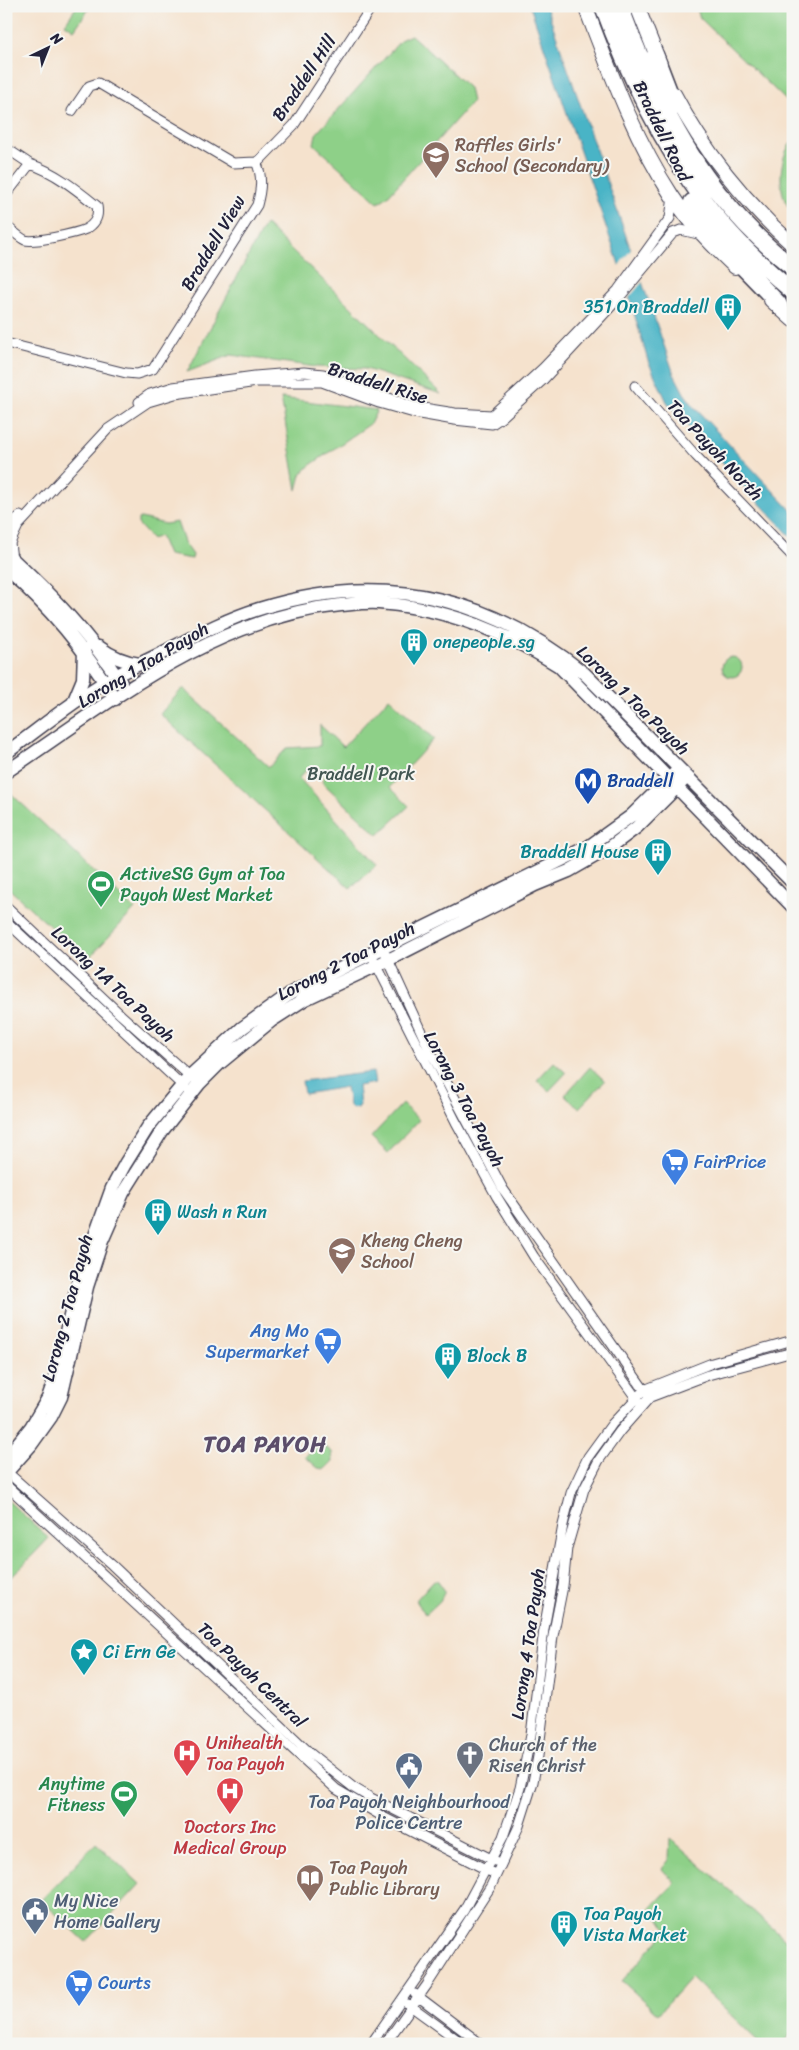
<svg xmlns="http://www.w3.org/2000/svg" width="799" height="2050" viewBox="0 0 799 2050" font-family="Sriracha,sans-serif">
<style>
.green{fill:#8ed088;stroke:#587962}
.water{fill:#49b4c6;stroke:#366b80}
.pier{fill:#f5e2cd}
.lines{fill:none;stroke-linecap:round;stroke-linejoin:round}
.street-casing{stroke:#423f51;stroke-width:11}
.secondary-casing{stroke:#423f51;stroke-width:15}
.primary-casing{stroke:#423f51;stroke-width:16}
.highway-casing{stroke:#423f51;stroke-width:19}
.street{stroke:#fff;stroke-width:9}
.secondary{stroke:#fff;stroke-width:12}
.primary{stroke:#fff;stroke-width:14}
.highway{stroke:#fff;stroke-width:16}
.labels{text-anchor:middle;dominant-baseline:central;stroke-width:4;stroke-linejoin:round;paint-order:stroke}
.street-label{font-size:18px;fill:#22223b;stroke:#f6f6f2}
.education-label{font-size:18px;fill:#785e54;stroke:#f6f6f2;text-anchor:start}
.culture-label{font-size:18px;fill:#0d838f;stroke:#f6f6f2;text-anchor:start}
.park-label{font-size:18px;fill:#425652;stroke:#f6f6f2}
.transit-label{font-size:18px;fill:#164399;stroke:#f6f6f2;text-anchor:start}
.leisure-label{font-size:18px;fill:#27864d;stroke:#f6f6f2;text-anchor:start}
.shop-label{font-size:18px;fill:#366cbe;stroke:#f6f6f2;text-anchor:start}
.health-label{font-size:18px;fill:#be3a42;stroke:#f6f6f2;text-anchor:start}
.worship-label{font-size:18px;fill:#5b616d;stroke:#f6f6f2;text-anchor:start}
.service-label{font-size:18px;fill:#4e5e75;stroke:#f6f6f2}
.district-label{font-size:22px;font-weight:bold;letter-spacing:1px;fill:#5b4d6a;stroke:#f6f6f2}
</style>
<rect width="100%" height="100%" fill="#f6f6f2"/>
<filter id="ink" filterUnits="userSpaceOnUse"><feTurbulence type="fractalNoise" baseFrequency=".02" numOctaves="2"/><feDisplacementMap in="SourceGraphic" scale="10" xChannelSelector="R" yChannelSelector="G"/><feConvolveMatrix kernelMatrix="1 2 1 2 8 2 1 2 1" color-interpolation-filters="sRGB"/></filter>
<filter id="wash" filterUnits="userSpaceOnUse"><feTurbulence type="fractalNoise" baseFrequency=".0096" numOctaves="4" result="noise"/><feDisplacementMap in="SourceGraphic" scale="20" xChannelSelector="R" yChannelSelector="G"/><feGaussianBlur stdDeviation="1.12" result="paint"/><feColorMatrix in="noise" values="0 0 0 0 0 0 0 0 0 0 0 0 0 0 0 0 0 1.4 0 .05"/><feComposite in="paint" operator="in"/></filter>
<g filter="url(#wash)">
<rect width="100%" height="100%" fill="#f5e2cd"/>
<path class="green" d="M77 6H91L74 30 65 24Z
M696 6H793V107L700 18Z
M411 35 469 88 472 102 387 197 378 203 314 144 316 134 402 39Z
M793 141V212C776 197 778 156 793 141Z
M265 224 441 394 366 369 316 367 231 355 187 372Z
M281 398 377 410 370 424 309 466 301 475 297 490Z
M141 518 165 524 177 522 184 542 193 555 192 559 168 555 160 536 152 539 138 524V519Z
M722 667a10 10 0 1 1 20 0a10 10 0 1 1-20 0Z
M183 688 269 767 287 748 320 746V725L343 747 389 698 434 739 390 787 409 806 378 835 322 782 324 776 321 771 313 772 308 768 299 778 377 865 350 888 160 714Z
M6 789 135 909 87 960 6 886Z
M554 1062 566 1073 549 1091 537 1080Z
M590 1067 605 1081 579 1108 565 1095Z
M402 1104 419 1120 388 1153 371 1137Z
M317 1444 322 1448 324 1446 332 1452 333 1461 325 1469 318 1468 305 1457Z
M6 1499 49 1538 6 1583Z
M434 1580 438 1581 445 1591 440 1601 426 1614 417 1604 416 1600Z
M670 1838 793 1946V2030L784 2044H761L691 1977 658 2014 622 1981 668 1929 649 1910 675 1883 662 1869 669 1860Z
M96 1843 140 1884 86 1942 41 1900Z"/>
<path class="water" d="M530 6H546L674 374 684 393 695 408 793 512V539L682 420 667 402 648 361 624 279Z
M373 1072 375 1083 358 1086 360 1105 358 1108 353 1109 349 1106 346 1087 304 1094 302 1081Z"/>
<path class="pier" d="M633 247 644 280 627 300 617 268Z"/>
</g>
<g filter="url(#ink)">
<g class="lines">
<g class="street-casing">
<path id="street" d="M72 111 89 86 98 83 233 163 256 162 260 160 294 125 372 6
M6 148 30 164
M6 195 30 164C55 172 77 190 97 206 99 216 95 224 86 229 77 233 34 243 25 240 19 237 12 230 6 226
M6 343 126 373 137 374 153 369 257 205C261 190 263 176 256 162
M635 386 696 456 793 557
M139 402 150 394 173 387 255 376 304 372 323 374 411 406 455 413 492 415 543 368 618 290 670 218 673 197
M6 527 20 516
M12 559 10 543 18 526 108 429 148 402 175 394 257 382H322L379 403 414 413 454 420 492 424 501 418 543 380 618 299 673 233 681 230 702 235
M6 906 121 1015 193 1079
M6 921 185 1088
M386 955 430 1051 503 1189 647 1394
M374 960 456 1122 497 1197 534 1257 639 1402
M6 1471 112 1565 311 1754 354 1788 371 1798 495 1861
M6 1485 336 1789 385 1818 491 1872
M415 1994 481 2044
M408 2004 463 2044
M371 2044 464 1910 503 1837 520 1788 531 1735 544 1629 563 1525 571 1493 588 1457 612 1424 644 1390 712 1363 793 1340
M385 2044 427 1985 491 1886 519 1826 533 1782 538 1756 553 1636 563 1586 567 1548 584 1489 599 1460 620 1431 650 1397 708 1375 793 1352"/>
</g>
<g class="secondary-casing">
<path id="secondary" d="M6 553C49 593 89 633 121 683
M6 569C50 607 85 649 115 699
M99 647C111 656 124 662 140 664
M73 703 83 679 84 650
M6 753C39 729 70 703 105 682 124 670 145 662 166 651 195 636 226 619 259 609 379 571 488 595 585 674L793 883
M6 772C109 703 213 617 341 605 353 604 367 602 379 603 445 608 504 631 559 666L793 907
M6 1458 31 1427 48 1398 55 1378 78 1283 112 1188 125 1164 148 1127 190 1076 242 1028 291 993 588 847 631 816 679 769
M6 1473 31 1445 51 1417 61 1397 87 1287 102 1241 123 1193 162 1131 199 1084 220 1063 271 1021 305 999 388 960 535 885 569 871 609 848 637 827 687 777"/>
</g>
<g class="primary-casing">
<path id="primary" d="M585 6C610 71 634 138 672 196 690 223 712 245 735 267
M637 6 660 64
M674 94C703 150 746 203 793 245
M771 300 793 320"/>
</g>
<g class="highway-casing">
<path id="highway" d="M603 6C627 72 663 146 705 202 730 236 761 265 793 292
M620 6C643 68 678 144 720 195 741 222 766 246 793 268
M655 55 675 107
M692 202 738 262 778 303 780 307"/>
</g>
<use href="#street" class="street"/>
<use href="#secondary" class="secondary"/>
<use href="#primary" class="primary"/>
<use href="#highway" class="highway"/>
</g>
</g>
<defs>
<g id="school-pin" transform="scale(1.4375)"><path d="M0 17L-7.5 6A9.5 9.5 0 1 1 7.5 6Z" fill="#8d6e63" stroke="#f6f6f2"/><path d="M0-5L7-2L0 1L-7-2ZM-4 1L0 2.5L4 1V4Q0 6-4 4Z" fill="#fff"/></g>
<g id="building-pin" transform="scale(1.4375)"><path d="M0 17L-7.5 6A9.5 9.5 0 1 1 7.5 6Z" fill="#0f9aa8" stroke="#f6f6f2"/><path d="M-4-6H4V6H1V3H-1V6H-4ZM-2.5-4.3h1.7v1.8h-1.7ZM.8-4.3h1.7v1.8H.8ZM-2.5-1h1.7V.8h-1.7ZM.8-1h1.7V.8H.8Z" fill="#fff"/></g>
<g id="metro-pin" transform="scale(1.4375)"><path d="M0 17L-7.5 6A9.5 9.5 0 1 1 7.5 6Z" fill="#1a4fb4" stroke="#f6f6f2"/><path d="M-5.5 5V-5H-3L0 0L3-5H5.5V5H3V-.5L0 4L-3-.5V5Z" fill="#fff"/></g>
<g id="stadium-pin" transform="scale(1.4375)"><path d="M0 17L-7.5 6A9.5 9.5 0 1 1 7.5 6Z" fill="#2e9e5b" stroke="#f6f6f2"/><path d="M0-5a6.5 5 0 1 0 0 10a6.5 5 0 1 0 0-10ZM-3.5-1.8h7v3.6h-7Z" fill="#fff"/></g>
<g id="supermarket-pin" transform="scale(1.4375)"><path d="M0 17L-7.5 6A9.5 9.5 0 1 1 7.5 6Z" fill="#3f7fe0" stroke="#f6f6f2"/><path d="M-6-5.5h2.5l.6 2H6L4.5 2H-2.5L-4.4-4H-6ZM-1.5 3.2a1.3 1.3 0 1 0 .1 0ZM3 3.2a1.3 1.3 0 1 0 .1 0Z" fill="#fff"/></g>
<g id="sight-pin" transform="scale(1.4375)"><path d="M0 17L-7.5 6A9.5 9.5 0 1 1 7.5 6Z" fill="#0f9aa8" stroke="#f6f6f2"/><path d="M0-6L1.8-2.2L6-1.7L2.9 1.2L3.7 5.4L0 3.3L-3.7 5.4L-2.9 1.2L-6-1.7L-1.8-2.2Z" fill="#fff"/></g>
<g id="hospital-pin" transform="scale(1.4375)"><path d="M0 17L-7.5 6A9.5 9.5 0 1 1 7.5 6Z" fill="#e0444e" stroke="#f6f6f2"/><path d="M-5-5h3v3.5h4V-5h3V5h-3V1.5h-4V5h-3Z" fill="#fff"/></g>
<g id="church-pin" transform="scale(1.4375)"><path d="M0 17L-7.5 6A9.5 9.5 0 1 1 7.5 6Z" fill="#6b7280" stroke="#f6f6f2"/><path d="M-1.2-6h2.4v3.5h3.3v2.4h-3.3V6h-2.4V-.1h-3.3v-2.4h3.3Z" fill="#fff"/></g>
<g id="civic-pin" transform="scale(1.4375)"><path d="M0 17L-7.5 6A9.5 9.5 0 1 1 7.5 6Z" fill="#5c6f8a" stroke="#f6f6f2"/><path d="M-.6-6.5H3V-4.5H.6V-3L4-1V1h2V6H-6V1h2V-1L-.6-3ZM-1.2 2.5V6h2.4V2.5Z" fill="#fff"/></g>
<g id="library-pin" transform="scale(1.4375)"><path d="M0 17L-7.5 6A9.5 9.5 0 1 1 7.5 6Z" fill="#8d6e63" stroke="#f6f6f2"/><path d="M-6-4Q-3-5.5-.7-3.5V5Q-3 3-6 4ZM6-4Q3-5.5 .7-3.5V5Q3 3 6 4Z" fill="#fff"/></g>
</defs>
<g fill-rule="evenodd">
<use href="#school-pin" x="436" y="155"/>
<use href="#building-pin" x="728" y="307"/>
<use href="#building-pin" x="414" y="642"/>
<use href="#metro-pin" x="588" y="781"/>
<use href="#building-pin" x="658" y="852"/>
<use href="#stadium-pin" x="101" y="884"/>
<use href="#supermarket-pin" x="675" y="1162"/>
<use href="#building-pin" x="158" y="1212"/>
<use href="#school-pin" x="342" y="1251"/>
<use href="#supermarket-pin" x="328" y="1341"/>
<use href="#building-pin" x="448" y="1356"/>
<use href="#sight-pin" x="84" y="1652"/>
<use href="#hospital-pin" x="187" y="1753"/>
<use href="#church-pin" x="470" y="1755"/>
<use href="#civic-pin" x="409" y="1766"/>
<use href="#hospital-pin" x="230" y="1791"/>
<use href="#stadium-pin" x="124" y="1794"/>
<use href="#library-pin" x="310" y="1878"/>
<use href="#civic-pin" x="35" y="1911"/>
<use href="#building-pin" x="564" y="1924"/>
<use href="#supermarket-pin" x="79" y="1983"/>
</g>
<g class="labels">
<g class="street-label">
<text transform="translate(304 78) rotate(-56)">Braddell Hill</text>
<text transform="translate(662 131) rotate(64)">Braddell Road</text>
<text transform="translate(213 243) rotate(-59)">Braddell View</text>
<text transform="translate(378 383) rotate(17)">Braddell Rise</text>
<text transform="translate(715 450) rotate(47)">Toa Payoh North</text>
<text transform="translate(143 665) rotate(-31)">Lorong 1 Toa Payoh</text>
<text transform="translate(633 700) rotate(44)">Lorong 1 Toa Payoh</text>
<text transform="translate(346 961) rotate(-27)">Lorong 2 Toa Payoh</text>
<text transform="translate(113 984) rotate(43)">Lorong 1A Toa Payoh</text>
<text transform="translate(464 1099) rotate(62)">Lorong 3 Toa Payoh</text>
<text transform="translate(67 1308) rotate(-75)">Lorong 2 Toa Payoh</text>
<text transform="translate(528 1644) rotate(-82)">Lorong 4 Toa Payoh</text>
<text transform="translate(252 1675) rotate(44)">Toa Payoh Central</text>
</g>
<g class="education-label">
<text x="455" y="145">Raffles Girls'<tspan x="455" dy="21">School (Secondary)</tspan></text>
<text x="361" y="1241">Kheng Cheng<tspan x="361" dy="21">School</tspan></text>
<text x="329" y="1868">Toa Payoh<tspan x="329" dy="21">Public Library</tspan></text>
</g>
<g class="culture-label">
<text x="709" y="307" text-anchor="end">351 On Braddell</text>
<text x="433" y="642">onepeople.sg</text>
<text x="639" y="852" text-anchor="end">Braddell House</text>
<text x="177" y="1212">Wash n Run</text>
<text x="467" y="1356">Block B</text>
<text x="103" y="1652">Ci Ern Ge</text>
<text x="583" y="1914">Toa Payoh<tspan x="583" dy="21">Vista Market</tspan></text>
</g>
<g class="park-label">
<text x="361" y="774">Braddell Park</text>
</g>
<g class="transit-label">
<text x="607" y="781">Braddell</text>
</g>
<g class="leisure-label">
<text x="120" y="874">ActiveSG Gym at Toa<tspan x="120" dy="21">Payoh West Market</tspan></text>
<text x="105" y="1784" text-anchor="end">Anytime<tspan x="105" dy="21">Fitness</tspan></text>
</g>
<g class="shop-label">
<text x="694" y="1162">FairPrice</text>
<text x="309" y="1331" text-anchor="end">Ang Mo<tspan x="309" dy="21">Supermarket</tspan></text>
<text x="98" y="1983">Courts</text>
</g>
<g class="health-label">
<text x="206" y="1743">Unihealth<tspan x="206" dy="21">Toa Payoh</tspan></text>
<text x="230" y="1827" text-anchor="middle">Doctors Inc<tspan x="230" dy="21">Medical Group</tspan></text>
</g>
<g class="worship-label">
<text x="489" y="1745">Church of the<tspan x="489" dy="21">Risen Christ</tspan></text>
</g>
<g class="service-label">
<text x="409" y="1802">Toa Payoh Neighbourhood<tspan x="409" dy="21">Police Centre</tspan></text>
<text x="54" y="1901" text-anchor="start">My Nice<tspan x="54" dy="21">Home Gallery</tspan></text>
</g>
<g class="district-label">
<text x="265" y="1444">TOA PAYOH</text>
</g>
</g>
<rect width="799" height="2050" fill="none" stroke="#f6f6f2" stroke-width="25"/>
<g transform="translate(48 48) rotate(43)" stroke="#f6f6f2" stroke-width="4" paint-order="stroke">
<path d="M0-4L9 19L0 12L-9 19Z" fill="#22223b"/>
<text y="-8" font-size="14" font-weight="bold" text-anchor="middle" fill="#22223b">N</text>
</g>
</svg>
